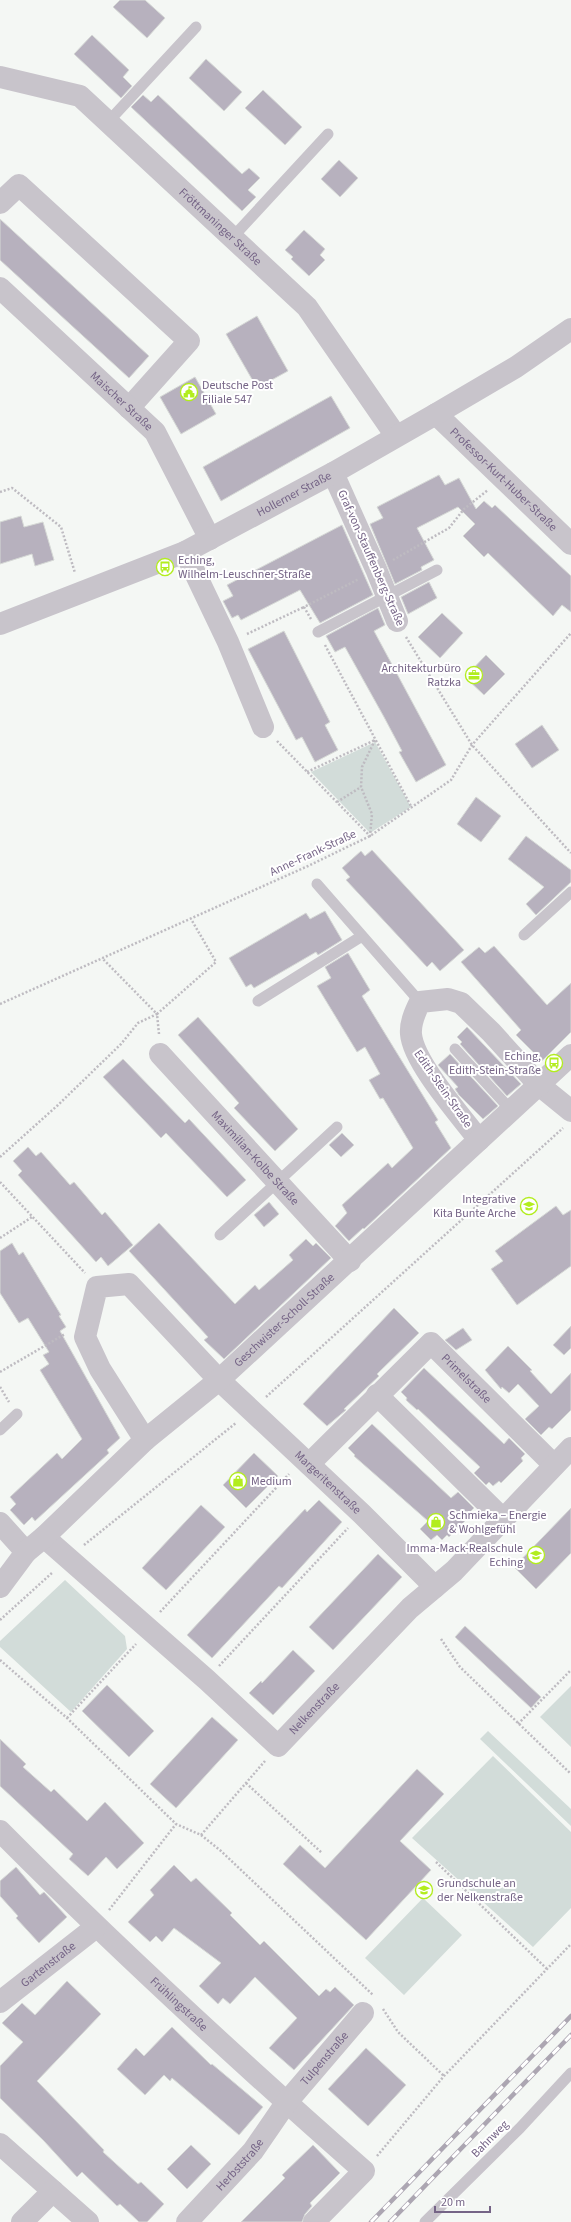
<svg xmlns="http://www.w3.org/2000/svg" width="571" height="2222" viewBox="0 0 571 2222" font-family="'Source Sans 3',sans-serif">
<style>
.green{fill:#d2dcd9}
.building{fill:#b7b1be;stroke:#d6d9d6}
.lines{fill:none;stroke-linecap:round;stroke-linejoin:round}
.path{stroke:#bebbc1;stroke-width:2.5;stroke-dasharray:2 2;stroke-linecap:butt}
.service{stroke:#c8c4cb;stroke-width:11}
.minor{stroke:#c8c4cb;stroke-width:22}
.rail-casing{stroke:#aca6b2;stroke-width:4.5}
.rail{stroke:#fff;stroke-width:3;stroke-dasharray:9;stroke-linecap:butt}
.labels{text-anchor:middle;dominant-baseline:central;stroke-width:4;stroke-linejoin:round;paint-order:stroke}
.street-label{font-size:12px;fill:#756486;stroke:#fff}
.poi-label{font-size:12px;fill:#756486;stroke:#fff;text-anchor:start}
</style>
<rect width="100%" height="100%" fill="#f4f7f4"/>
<path class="green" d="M375 742 411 807 370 833 311 772Z
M65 1580 125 1636 127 1649 71 1712 0 1647V1641Z
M571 1686V1747L540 1717Z
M488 1731 571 1809V1826L480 1739Z
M493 1756 571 1832V1908L533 1947 412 1838Z
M423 1898 462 1935 404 1995 365 1958Z"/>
<path class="building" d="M120 0H145L165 18 147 38 113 7Z
M92 35 129 70 123 77 132 86 121 98 74 54Z
M206 59 242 92 224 111 189 78Z
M263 90 302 127 285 145 245 108Z
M143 95 151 102 158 95 242 174 249 168 260 178 248 190 256 197 242 211 131 107Z
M339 160 358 178 340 197 321 179Z
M0 219 149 356 129 378 0 260Z
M304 230 325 249 320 255 325 260 309 276 291 259 293 257 285 250Z
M257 316 288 371 257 388 226 334Z
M195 377 216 414 181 434 160 397Z
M331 396 350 428 221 501 203 467Z
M439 475 445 485 459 478 476 509 484 501 492 508 495 505 571 576V612L562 605 553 616 488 553 484 557 463 536 475 524 458 507 417 528 434 560 421 567 422 570 395 584 370 524 383 518 377 507Z
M21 516 24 527 43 522 54 560 35 566 32 554 0 564V522Z
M342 525 373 595 320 623 300 590 241 620 238 615 232 618 223 601 233 596 227 585Z
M429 582 437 598 408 614 401 597Z
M378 608 385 625 374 631 446 765 416 782 399 752 402 751 384 717 345 647 335 652 326 636Z
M442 613 463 633 440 658 418 637Z
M284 631 330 722 325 725 338 750 315 762 302 737 296 740 248 649Z
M486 655 505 674 484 695 465 677Z
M542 725 559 750 532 768 515 744Z
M476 797 501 816 481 842 457 824Z
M526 836 571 870V882L536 915 526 904 544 887 508 859Z
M372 850 464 950 440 971 432 962 427 967 346 880 350 877 342 868 361 851 365 856Z
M325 911 342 940 318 955 316 952 254 988 251 984 246 987 229 958 306 913 310 919Z
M494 946 547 1005 571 983V1032L542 1061 516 1035 521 1030 461 962 479 947 485 953Z
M348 953 370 990 362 996 438 1120 435 1122 451 1148 364 1229 363 1228 349 1241 335 1226 347 1213 342 1205 388 1163 392 1168 413 1148 383 1098 380 1099 369 1080 380 1074 365 1047 357 1052 317 986 331 978 325 967Z
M198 1017 298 1129 275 1151 234 1108 239 1103 178 1035Z
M467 1027 521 1084 507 1096 460 1044 462 1042 457 1037Z
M450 1054 498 1106 483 1119 459 1095 455 1089 458 1087 438 1065Z
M123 1059 185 1123 189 1119 246 1180 227 1197 166 1133 161 1138 103 1077Z
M342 1133 354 1145 341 1157 329 1145Z
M28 1147 36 1156 41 1152 70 1185 74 1182 102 1215 105 1212 133 1245 108 1266 101 1257 96 1262 18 1175 22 1171 13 1161Z
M269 1202 279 1214 264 1227 254 1215Z
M556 1206 563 1215 571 1210V1266L517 1305 491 1269 503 1261 495 1251Z
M159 1223 235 1304 255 1285 259 1290 293 1260 289 1255 306 1239 313 1246 316 1243 331 1258 224 1359 204 1340 208 1337 129 1251Z
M12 1243 19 1255 23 1252 61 1315 59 1316 66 1327 60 1331 120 1438 107 1450 109 1453 35 1521 32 1517 24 1525 10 1510 16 1504 10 1497 57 1453 62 1459 82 1439 40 1370 49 1364 43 1355 49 1352 28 1318 19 1323 0 1293V1251Z
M394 1308 419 1333 377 1374 379 1376 344 1409 346 1410 327 1426 303 1404Z
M571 1326V1348L564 1355 553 1345Z
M463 1328 472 1340 456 1350 445 1340Z
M508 1346 532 1370 530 1371 551 1394 571 1373V1410L552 1429 549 1427 541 1435 525 1419 539 1406 518 1384 509 1393 502 1387 501 1389 485 1370Z
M424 1368 504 1444 509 1438 525 1454 521 1458 523 1461 501 1483 499 1481 493 1486 489 1482 486 1485 474 1473 480 1467 418 1409 417 1410 406 1400 407 1398 401 1392Z
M372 1424 451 1498 458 1492 474 1508 469 1513 471 1515 449 1537 447 1535 442 1540 437 1535 431 1540 420 1529 428 1521 354 1456 355 1455 348 1448Z
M254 1453 278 1476 246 1508 223 1485Z
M319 1500 342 1522 282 1588 279 1586 212 1658 187 1635 305 1509 307 1512Z
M201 1505 225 1527 166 1590 142 1568Z
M571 1508V1553L536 1589 514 1567Z
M378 1554 402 1577 333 1650 309 1627Z
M465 1626 541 1697 531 1708 455 1637Z
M293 1650 315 1671 273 1715 249 1693 261 1681 262 1683Z
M107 1685 154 1731 129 1757 82 1711Z
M212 1717 238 1740 176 1808 150 1784Z
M0 1739 26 1764 23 1767 51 1792 54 1789 87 1821 105 1802 144 1843 117 1869 106 1857 88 1876 69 1859 73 1854 0 1786Z
M417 1769 444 1794 400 1841 431 1870 366 1940 283 1864 300 1845 325 1868Z
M174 1865 191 1882 196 1878 232 1913 230 1915 260 1945 264 1941 319 1996 326 1989 330 1992 335 1987 354 2005 294 2070 269 2048 297 2018 255 1977 230 2004 223 1998 218 2004 199 1986 221 1963 174 1928 162 1942 156 1936 150 1942 128 1922 154 1895 150 1890Z
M16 1867 40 1895 44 1892 67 1917 39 1943 16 1918 18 1916 0 1896V1881Z
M67 1981 101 2014 37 2081 104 2150 103 2152 138 2184 141 2182 164 2204 147 2222H139L120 2204 117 2206 82 2172 77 2177 44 2141 0 2098V2066L23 2042 2 2023 22 2003 35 2015Z
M172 2027 211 2065 212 2064 263 2107 239 2135 172 2078 170 2081 164 2075 145 2095 117 2069 136 2048 144 2056Z
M366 2048 406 2085 368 2126 328 2089Z
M191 2145 211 2164 187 2189 167 2169Z
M313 2145 340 2173 310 2203 312 2206 305 2214 302 2222H241L285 2178 282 2175Z"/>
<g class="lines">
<path class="path" d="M0 492 12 488 61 527 75 573
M393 560 449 528 464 509 488 490
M311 619 304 607 359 579
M247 634 304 607
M406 637 472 745 571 853
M325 645 412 808
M277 741 370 836 372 814 361 787 362 767 375 740
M307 772 375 740
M337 802 361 787
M0 1004 308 866 370 836 451 780 472 745 571 633
M159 1034 157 1014 216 962 191 919
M0 1157 58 1105 121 1044 138 1023 157 1014 102 958
M0 1182 85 1273
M0 1238 32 1217
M0 1372 65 1334
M0 1387 9 1402
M266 1397 563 1128
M84 1545 236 1423
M160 1612 289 1474
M0 1620 53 1572
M441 1639 460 1667 571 1774
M0 1660 67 1718 176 1824 201 1835 221 1851 373 1995
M219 1666 348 1528
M67 1718 136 1644
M518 1724 571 1670
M246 1783 322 1853
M201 1835 265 1761
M436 1862 547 1969
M109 1910 176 1824
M383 2009 398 2032 444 2076
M377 2156 444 2076 571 1944"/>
<path class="service" d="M108 122 196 27
M232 238 328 134
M318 632 437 570
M317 884 420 1002
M524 935 571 892
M258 1001 362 936
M455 1049 511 1110
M220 1235 337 1127
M0 1430 17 1414
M425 2222 520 2128 571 2073"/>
<g class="minor">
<path id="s1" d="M0 77 80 96 307 307 396 436"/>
<path d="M0 203 19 185 189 341 129 408"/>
<path id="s2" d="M0 288 155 432 210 539"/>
<path id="s3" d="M436 414 571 544"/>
<path d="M333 473 376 569 397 621"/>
<path d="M185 552 228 642 263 727"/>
<path id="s4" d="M0 624 185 552 333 473 436 414 516 367 571 329"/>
<path id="s5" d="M160 1054 350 1261"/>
<path d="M479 1140C461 1116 413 1062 411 1034 410 1023 415 1012 420 1002L448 999 461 1003 491 1032 539 1085 571 1111"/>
<path d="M377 1395 503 1519"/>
<path id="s6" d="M145 1440 100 1369 85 1337 97 1287 129 1284 219 1380 362 1514 435 1587"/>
<path id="s7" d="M309 1464 431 1343 554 1465"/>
<path d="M0 1523 26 1552"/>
<path id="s8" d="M44 1537 207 1680 278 1746 410 1608 454 1571 571 1448"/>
<path id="s9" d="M0 1587 26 1552 44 1537 145 1440 219 1380 571 1055"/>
<path id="s10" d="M0 1831C117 1949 239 2061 364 2171L314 2222"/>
<path id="s11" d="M0 2002 96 1927"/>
<path d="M0 2144 53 2191"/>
<path d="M22 2222 53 2191 88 2222"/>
<path id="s12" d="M187 2222 253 2151 286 2103 363 2013"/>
</g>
<g class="rail-casing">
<path id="rail" d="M371 2222 571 2016
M390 2222 571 2035"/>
</g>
<use href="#rail" class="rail"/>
</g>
<defs>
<g id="civic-ring" transform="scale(0.9)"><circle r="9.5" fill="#fff" stroke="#b2ed1e" stroke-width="1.5"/><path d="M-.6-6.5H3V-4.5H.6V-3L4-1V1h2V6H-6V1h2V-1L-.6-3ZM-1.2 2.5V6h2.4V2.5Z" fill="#b2ed1e"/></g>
<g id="bus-ring" transform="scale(0.9)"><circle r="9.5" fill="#fff" stroke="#b2ed1e" stroke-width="1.5"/><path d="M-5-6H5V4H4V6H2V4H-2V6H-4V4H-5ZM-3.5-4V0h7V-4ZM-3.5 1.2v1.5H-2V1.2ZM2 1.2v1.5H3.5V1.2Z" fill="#b2ed1e"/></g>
<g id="office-ring" transform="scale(0.9)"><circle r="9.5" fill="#fff" stroke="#b2ed1e" stroke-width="1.5"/><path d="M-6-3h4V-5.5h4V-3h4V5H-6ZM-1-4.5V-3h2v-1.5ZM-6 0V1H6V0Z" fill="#b2ed1e"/></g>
<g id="school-ring" transform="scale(0.9)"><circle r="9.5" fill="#fff" stroke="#b2ed1e" stroke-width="1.5"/><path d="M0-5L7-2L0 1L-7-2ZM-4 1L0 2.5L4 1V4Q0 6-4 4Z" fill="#b2ed1e"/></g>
<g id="shop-ring" transform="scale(0.9)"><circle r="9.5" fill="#fff" stroke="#b2ed1e" stroke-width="1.5"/><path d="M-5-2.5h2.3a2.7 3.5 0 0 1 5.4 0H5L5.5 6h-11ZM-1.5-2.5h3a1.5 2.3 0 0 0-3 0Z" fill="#b2ed1e"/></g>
</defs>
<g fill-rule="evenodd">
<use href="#civic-ring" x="189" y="392"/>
<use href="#bus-ring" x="165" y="567"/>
<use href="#office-ring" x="474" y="675"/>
<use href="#bus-ring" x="554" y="1063"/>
<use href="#school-ring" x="529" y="1206"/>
<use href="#shop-ring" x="238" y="1481"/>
<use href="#shop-ring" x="436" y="1522"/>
<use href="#school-ring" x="536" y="1555"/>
<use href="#school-ring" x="424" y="1890"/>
</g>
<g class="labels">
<g class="street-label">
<text stroke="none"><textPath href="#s1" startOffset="274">Fröttmaninger Straße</textPath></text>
<text stroke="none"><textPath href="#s2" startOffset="166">Maischer Straße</textPath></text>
<text stroke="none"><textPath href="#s3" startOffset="94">Professor-Kurt-Huber-Straße</textPath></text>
<text stroke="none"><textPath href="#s4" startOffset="322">Hollerner Straße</textPath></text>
<text transform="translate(371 558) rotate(66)">Graf-von-Stauffenberg-Straße</text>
<text transform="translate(313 853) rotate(-25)">Anne-Frank-Straße</text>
<text transform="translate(443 1089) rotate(55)">Edith-Stein-Straße</text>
<text stroke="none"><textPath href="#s5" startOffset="141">Maximilian-Kolbe Straße</textPath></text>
<text stroke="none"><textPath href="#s9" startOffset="391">Geschwister-Scholl-Straße</textPath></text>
<text stroke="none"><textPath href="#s7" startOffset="222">Primelstraße</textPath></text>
<text stroke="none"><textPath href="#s6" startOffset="484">Margeritenstraße</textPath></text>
<text stroke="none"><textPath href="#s8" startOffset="366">Nelkenstraße</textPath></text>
<text stroke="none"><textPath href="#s11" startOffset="61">Gartenstraße</textPath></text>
<text stroke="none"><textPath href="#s10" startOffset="249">Frühlingstraße</textPath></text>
<text stroke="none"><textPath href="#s12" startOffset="214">Tulpenstraße</textPath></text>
<text transform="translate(490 2139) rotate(-45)">Bahnweg</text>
<text stroke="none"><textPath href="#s12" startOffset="78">Herbststraße</textPath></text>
</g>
<g class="poi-label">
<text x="202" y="385">Deutsche Post<tspan x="202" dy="14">Filiale 547</tspan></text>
<text x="178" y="560">Eching,<tspan x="178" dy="14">Wilhelm-Leuschner-Straße</tspan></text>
<text x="461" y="668" text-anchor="end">Architekturbüro<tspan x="461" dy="14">Ratzka</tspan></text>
<text x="541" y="1056" text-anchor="end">Eching,<tspan x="541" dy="14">Edith-Stein-Straße</tspan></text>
<text x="516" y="1199" text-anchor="end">Integrative<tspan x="516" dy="14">Kita Bunte Arche</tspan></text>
<text x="251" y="1481">Medium</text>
<text x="449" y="1515">Schmieka – Energie<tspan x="449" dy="14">&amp; Wohlgefühl</tspan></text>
<text x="523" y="1548" text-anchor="end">Imma-Mack-Realschule<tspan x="523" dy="14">Eching</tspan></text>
<text x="437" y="1883">Grundschule an<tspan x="437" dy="14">der Nelkenstraße</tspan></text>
</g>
</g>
<path d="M435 2206v6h55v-6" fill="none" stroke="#756486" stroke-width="2"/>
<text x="441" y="2206" font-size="12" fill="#756486" stroke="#ffffff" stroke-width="3" paint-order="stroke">20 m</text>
</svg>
